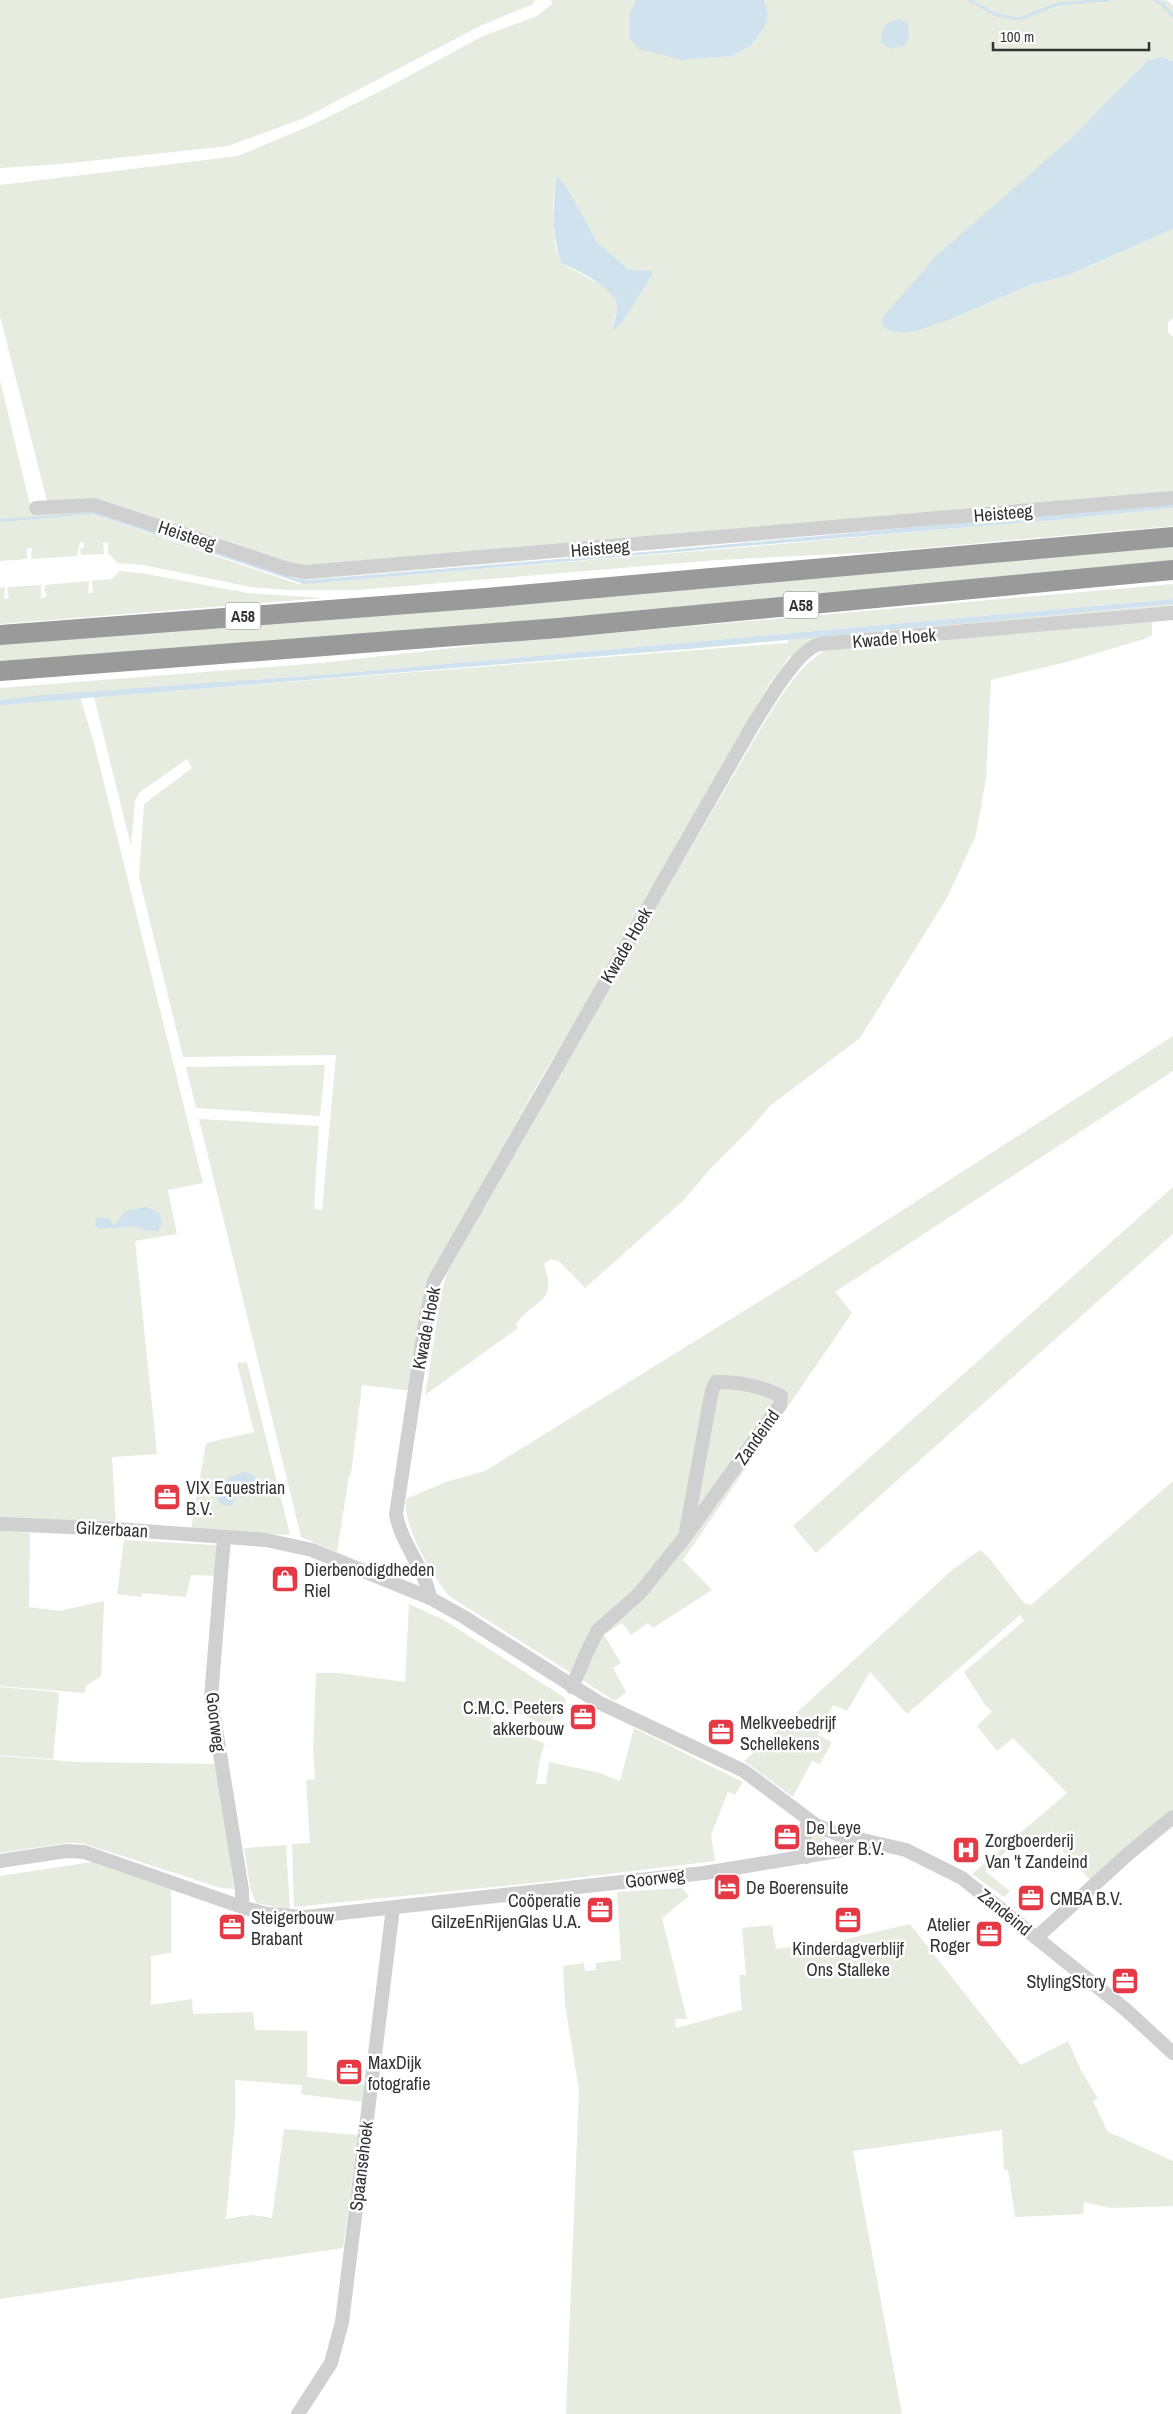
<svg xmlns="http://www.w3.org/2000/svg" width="1173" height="2414" viewBox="0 0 1173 2414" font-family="'Archivo Narrow',sans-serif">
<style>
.green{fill:#e6ecdf;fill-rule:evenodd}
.water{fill:#cfe2ee}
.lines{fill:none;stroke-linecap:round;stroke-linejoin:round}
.stream{stroke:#cfe2ee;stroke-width:3}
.minor{stroke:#d0d0d0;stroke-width:14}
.highway{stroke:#9a9a9a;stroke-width:20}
.labels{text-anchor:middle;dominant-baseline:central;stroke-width:5;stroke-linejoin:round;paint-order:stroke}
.shield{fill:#fff;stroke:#707070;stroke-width:1}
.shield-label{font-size:16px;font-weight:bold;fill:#333}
.street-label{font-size:18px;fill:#333;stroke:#fff}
.poi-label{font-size:18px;fill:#333;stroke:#fff;text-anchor:start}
</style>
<rect width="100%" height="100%" fill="#fff"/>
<path class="green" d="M0 0H535L533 4 482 25 302 119 228 146 61 164 0 168Z
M551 0H636L630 12 682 60 732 56 750 46 764 29 768 15 764 0H1166L1173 5V61L1162 57 1148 60 1070 139 882 318 903 333 958 316 1030 285 1066 276 1173 229V318L1168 323V332L1173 337V494L304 569 91 500 47 501 0 316V185L238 156 314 124 377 93 483 36 537 16 552 4ZM558 176 597 242 629 271H653L652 276 623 321 613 324 618 308 613 296 605 287 561 263 555 246 553 202Z
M0 380 30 505 89 507 293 573 823 535 303 580 94 512 31 519 93 514 298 584 760 546 1173 508V526L878 552 717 560 358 590H288L251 587 143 565 118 563 108 553V542L103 543 104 554 81 555 80 549 84 548V543L80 542 77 556 31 559 32 548H27V559L0 561Z
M1173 546V564L633 612 0 663V645Z
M119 571 147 574 247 593 324 598 0 624V588L5 587 4 599 9 598 7 589 9 587 41 585V598L46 597V592L44 591 45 585 89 581 88 593H93L92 581 112 579Z
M1173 584V599L345 673 0 700V688L321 663 488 644Z
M1173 604V610L815 641 791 659 790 656 768 686 676 850 543 1075 437 1264 412 1391 362 1385 351 1474 349 1476 337 1552 301 1537 199 1119 319 1126 314 1209 322 1210 336 1055 183 1057 139 877 144 804 192 768 187 759 140 792 135 801 131 846 94 697 788 643V639Z
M1152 619V635L1144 639 1067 662 991 680 986 778 976 835 948 896 860 1038 771 1105 750 1129 710 1169 684 1200 585 1288 560 1262 551 1259 544 1264C558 1306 534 1297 516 1325L518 1328 425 1395 442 1290 447 1273 526 1130 761 728C780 698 795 670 825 650Z
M80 697 94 743 203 1183 168 1190 177 1234 135 1241 157 1454 112 1457 116 1525 0 1520V704Z
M1173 1036V1071L835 1292 852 1313 683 1560 712 1590 653 1628 648 1623 631 1635 622 1623 604 1635 621 1663 613 1668 626 1692 615 1701 449 1596C431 1573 403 1528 406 1499L446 1482 485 1471 802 1275Z
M325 1065 320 1116 196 1108 186 1067Z
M1173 1187V1234L816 1553 793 1526Z
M247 1362 289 1530 290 1535 191 1529 206 1443 254 1432 237 1363Z
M1173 1481V1812L1091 1881 1051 1838 1041 1839 1031 1848 1020 1838 985 1871 1010 1891 1004 1897 972 1874 1067 1793 1013 1738 997 1751 977 1726 992 1711 985 1705 964 1672 1024 1621 1020 1615 907 1714 870 1672 847 1711 833 1705 818 1735 832 1742 820 1764 812 1761 793 1797 744 1761 952 1570 980 1550 989 1558 1024 1603 1031 1605Z
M0 1531 30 1533 29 1607 59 1611 104 1601 101 1676 86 1686 85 1693 0 1686Z
M124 1540 215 1545 219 1550 218 1576 191 1575 186 1597 143 1593 141 1597 117 1594Z
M409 1604 444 1620 565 1698 566 1703 552 1720 542 1724 498 1704 490 1720 545 1744 541 1754 536 1784H546L549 1762 600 1773 620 1781 634 1728 743 1782 735 1795 728 1792 711 1835 715 1861 542 1882 294 1907 292 1844 310 1843 306 1780 315 1779 313 1752 316 1673H338L405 1682Z
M0 1687 57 1692 59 1695 53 1759 0 1755Z
M0 1756 79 1762 218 1764 234 1889 221 1888 82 1843H66L0 1853Z
M809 1830 826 1837 828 1844H833L834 1846 812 1850Z
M286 1845 290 1910 256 1903 251 1891 244 1848Z
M92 1862 171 1890V1953L151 1956V2005L192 1999 193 2014 253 2012 255 2030 307 2031V2077L364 2085 362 2102 301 2094 302 2085 235 2080V2120L226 2219 252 2215 272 2218 284 2129 358 2135 343 2248 0 2299V1876Z
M682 1888 689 1896 662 1918 687 2019H675L676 2028 742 2010 739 1975H746L742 1928 772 1925 776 1949 833 1942 910 1924 1021 2065 1068 2041 1081 2070 1098 2099 1093 2101 1108 2132 1173 2161V2206L1110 2208 1084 2202 1083 2214 1015 2217 1008 2170H1004L1002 2130 853 2151 902 2414H566L579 2090 565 2005 563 1966 584 1963 585 1971 596 1970V1963L621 1960 617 1892Z"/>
<path class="water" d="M636 0H764L768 15 764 29 750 46 732 56 682 60 639 49 630 39V12Z
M900 19 908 23 909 37 905 45 891 49 882 43C880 29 885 21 900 19Z
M1162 57 1173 61V229L1066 276 1030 285 958 316 922 329 903 333 890 331 883 326 882 318 936 256 1070 139 1148 60Z
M557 175 568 190 597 242 629 270 653 271 652 276 623 321 613 331C613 322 617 316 617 308 618 289 577 270 561 263 551 234 553 204 557 175Z
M1173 503V508L1063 519 304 584 93 514 0 522V519L94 512 295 578 307 580 668 550Z
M1173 599V604L700 648 0 705V700L43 695 345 673Z
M147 1207 159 1213 162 1223 158 1231H148L132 1226 99 1229 95 1226 96 1219 99 1217 110 1219 112 1224 116 1223 125 1211Z
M245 1472 255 1476V1491L247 1496 236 1497 231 1506 222 1505 216 1496C221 1481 230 1475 245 1472Z"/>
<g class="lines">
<path class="stream" d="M969 0 996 15 1020 19 1057 4 1108 0
M1155 0 1162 4 1173 16"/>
<path class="minor" d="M36 508 94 505 288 569 306 572 1173 498
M716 1382C737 1381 763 1387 781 1396L780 1405 685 1537 712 1390Z
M0 1524 116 1529 266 1540 312 1550 430 1598 464 1617 598 1702 744 1771 816 1825 837 1834 906 1850 962 1878 1125 2009 1173 2053
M224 1537 211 1698 242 1890V1907
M430 1598C425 1568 401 1544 396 1514L426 1317 434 1281 750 730C763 709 797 649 820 644L1173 613
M572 1687 587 1652 598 1630 639 1594 685 1537
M807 1857 804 1832 809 1821
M0 1861 66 1851 84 1852 242 1907 267 1914 305 1917 704 1873 838 1851 844 1849 853 1838
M1036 1938 1128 1854 1173 1817
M298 2414 331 2363 342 2322 393 1908"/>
<path class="highway" d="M0 635 486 598 1173 537
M0 671 558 628 1173 570"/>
</g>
<defs>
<g id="office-square" transform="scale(1.4375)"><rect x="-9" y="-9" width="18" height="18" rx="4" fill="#e63946" stroke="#fff"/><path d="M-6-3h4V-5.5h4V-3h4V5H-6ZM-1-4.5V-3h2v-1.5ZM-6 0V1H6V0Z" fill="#fff"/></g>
<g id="shop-square" transform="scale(1.4375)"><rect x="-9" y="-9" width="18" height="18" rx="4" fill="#e63946" stroke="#fff"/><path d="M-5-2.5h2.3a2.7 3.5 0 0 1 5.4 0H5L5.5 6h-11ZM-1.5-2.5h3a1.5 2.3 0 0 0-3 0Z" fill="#fff"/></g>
<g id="hospital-square" transform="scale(1.4375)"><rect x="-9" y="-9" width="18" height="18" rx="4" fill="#e63946" stroke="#fff"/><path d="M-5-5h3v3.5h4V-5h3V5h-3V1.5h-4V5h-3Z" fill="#fff"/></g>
<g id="hotel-square" transform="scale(1.4375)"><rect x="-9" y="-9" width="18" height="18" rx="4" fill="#e63946" stroke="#fff"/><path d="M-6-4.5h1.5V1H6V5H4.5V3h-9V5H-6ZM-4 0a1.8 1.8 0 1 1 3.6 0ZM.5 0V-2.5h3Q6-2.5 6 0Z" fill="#fff"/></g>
</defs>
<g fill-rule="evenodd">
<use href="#office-square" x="167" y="1497"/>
<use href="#shop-square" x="285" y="1579"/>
<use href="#office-square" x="583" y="1717"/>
<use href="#office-square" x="721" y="1732"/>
<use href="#office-square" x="787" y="1837"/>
<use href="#hospital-square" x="966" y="1850"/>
<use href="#hotel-square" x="727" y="1887"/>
<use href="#office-square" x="1031" y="1898"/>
<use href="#office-square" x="600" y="1910"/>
<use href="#office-square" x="848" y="1920"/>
<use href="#office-square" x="232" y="1927"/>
<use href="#office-square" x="989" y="1934"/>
<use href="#office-square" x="1125" y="1981"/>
<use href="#office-square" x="349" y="2072"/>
</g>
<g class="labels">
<g class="shield">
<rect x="783.5" y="591.5" width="35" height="27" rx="4"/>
<rect x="225.5" y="602.5" width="35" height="27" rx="4"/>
</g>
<g class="shield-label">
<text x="801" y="605">A58</text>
<text x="243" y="616">A58</text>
</g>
<g class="street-label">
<text transform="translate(1003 513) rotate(-5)">Heisteeg</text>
<text transform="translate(187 535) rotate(18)">Heisteeg</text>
<text transform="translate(600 548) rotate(-5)">Heisteeg</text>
<text transform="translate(894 638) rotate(-5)">Kwade Hoek</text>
<text transform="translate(626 945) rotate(-60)">Kwade Hoek</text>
<text transform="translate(426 1328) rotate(-79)">Kwade Hoek</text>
<text transform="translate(757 1437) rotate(-55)">Zandeind</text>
<text transform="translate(112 1529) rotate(3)">Gilzerbaan</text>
<text transform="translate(216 1722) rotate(83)">Goorweg</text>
<text transform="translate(655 1878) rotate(-7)">Goorweg</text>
<text transform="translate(1005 1912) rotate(39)">Zandeind</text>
<text transform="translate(361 2166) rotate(-83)">Spaansehoek</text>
</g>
<g class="poi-label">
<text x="186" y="1487">VIX Equestrian<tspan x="186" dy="21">B.V.</tspan></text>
<text x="304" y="1569">Dierbenodigdheden<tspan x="304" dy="21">Riel</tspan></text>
<text x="564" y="1707" text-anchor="end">C.M.C. Peeters<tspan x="564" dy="21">akkerbouw</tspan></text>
<text x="740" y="1722">Melkveebedrijf<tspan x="740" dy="21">Schellekens</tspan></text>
<text x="806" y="1827">De Leye<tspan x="806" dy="21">Beheer B.V.</tspan></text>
<text x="985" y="1840">Zorgboerderij<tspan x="985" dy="21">Van 't Zandeind</tspan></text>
<text x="746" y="1887">De Boerensuite</text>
<text x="1050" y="1898">CMBA B.V.</text>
<text x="581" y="1900" text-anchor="end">Coöperatie<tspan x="581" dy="21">GilzeEnRijenGlas U.A.</tspan></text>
<text x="251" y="1917">Steigerbouw<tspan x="251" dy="21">Brabant</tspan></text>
<text x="970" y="1924" text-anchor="end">Atelier<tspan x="970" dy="21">Roger</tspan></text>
<text x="848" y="1948" text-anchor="middle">Kinderdagverblijf<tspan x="848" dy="21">Ons Stalleke</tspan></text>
<text x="1106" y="1981" text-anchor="end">StylingStory</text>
<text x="368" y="2062">MaxDijk<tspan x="368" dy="21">fotografie</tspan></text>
</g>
</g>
<path d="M993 42v8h156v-8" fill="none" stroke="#333333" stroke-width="2.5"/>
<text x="1000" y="42" font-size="15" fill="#333333" stroke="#ffffff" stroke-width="4" paint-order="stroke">100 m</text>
</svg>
